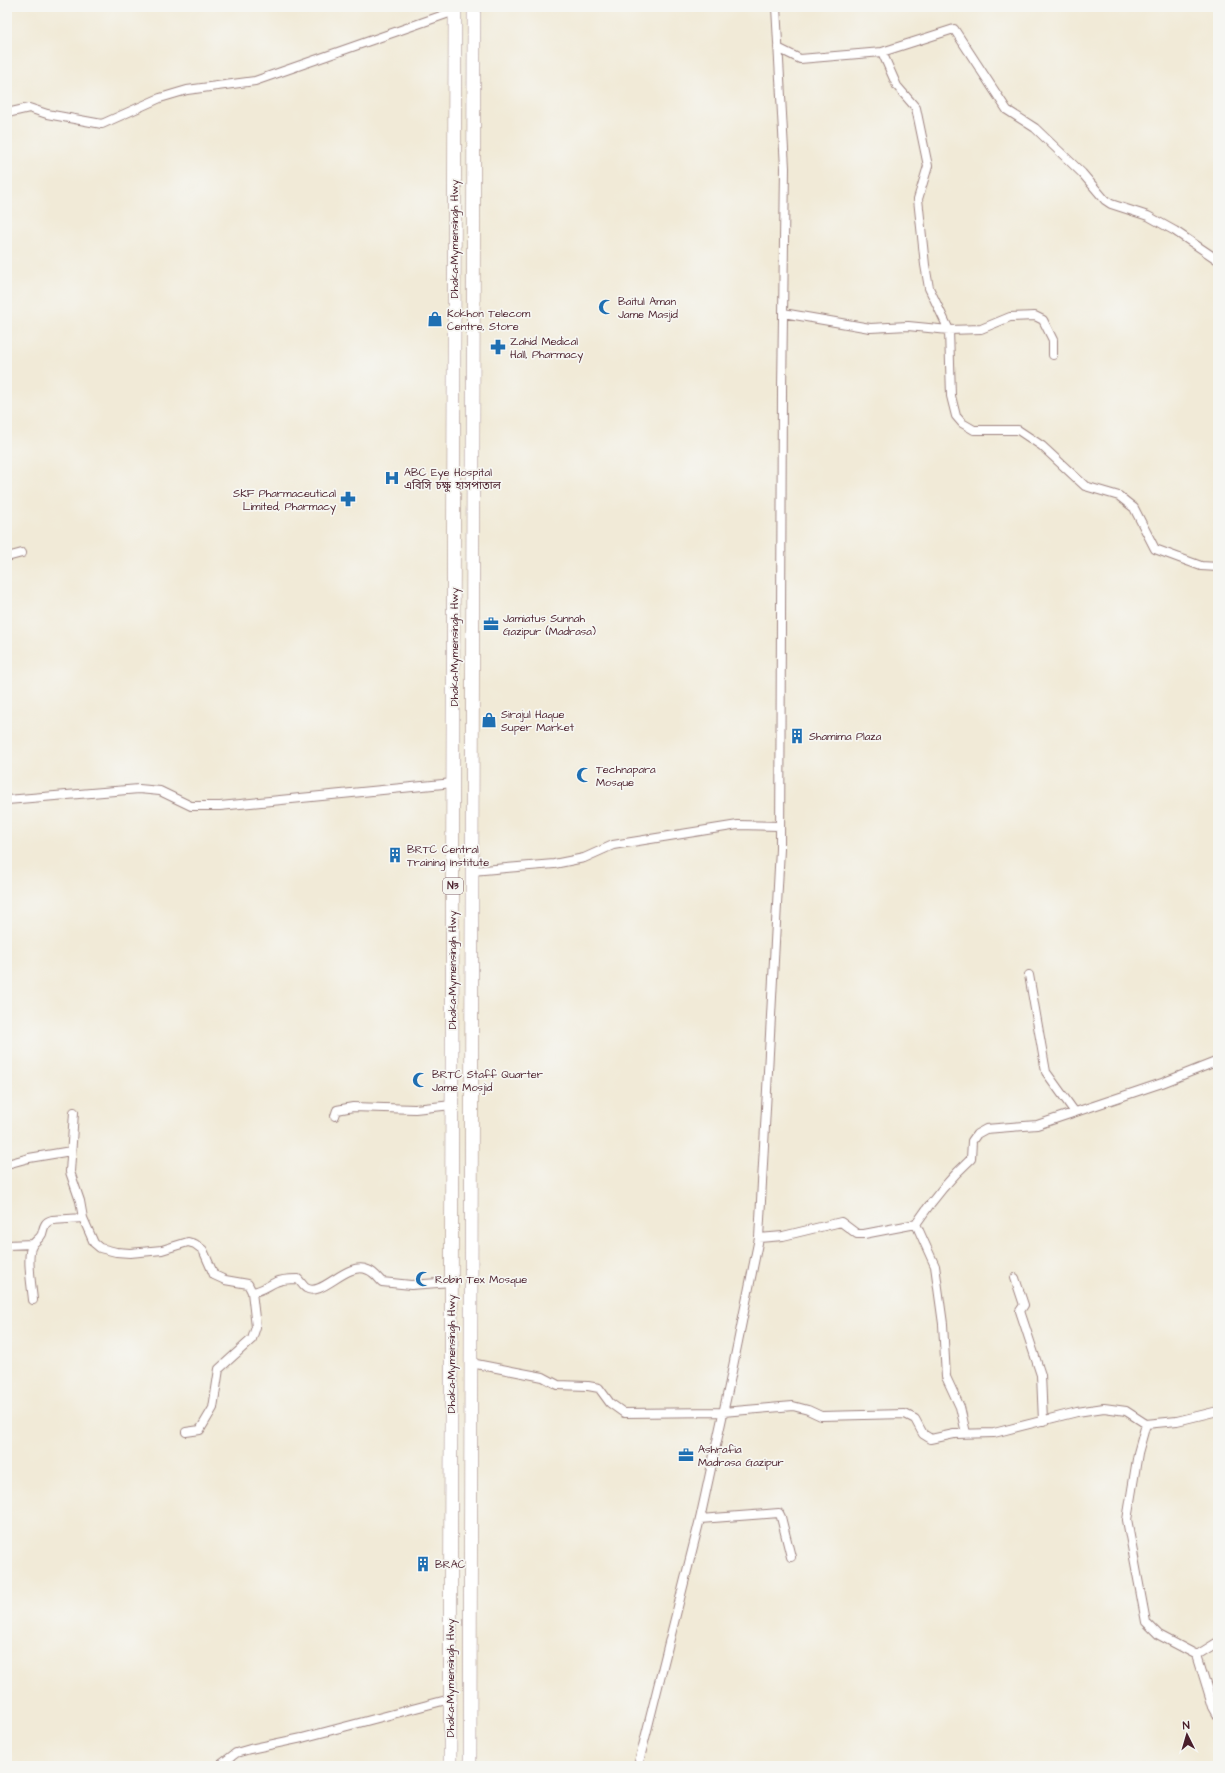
<svg xmlns="http://www.w3.org/2000/svg" width="1225" height="1773" viewBox="0 0 1225 1773" font-family="'Architects Daughter','Noto Sans Bengali',sans-serif">
<style>
.lines{fill:none;stroke-linecap:round;stroke-linejoin:round}
.minor-casing{stroke:#9e8481;stroke-width:10}
.trunk-casing{stroke:#9e8481;stroke-width:14}
.minor{stroke:#fff;stroke-width:8}
.trunk{stroke:#fff;stroke-width:13}
.labels{text-anchor:middle;dominant-baseline:central;stroke-width:3.5;stroke-linejoin:round;paint-order:stroke}
.shield{fill:#f6f6f2;stroke:#7e6067;stroke-width:1}
.shield-label{font-size:10px;font-weight:bold;fill:#4a1f2b}
.street-label{font-size:11px;fill:#4a1f2b;stroke:#f6f6f2}
.poi-label{font-size:11px;fill:#4a1f2b;stroke:#f6f6f2;text-anchor:start}
</style>
<rect width="100%" height="100%" fill="#f6f6f2"/>
<filter id="ink" filterUnits="userSpaceOnUse"><feTurbulence type="fractalNoise" baseFrequency=".025" numOctaves="2"/><feDisplacementMap in="SourceGraphic" scale="8" xChannelSelector="R" yChannelSelector="G"/><feConvolveMatrix kernelMatrix="1 2 1 2 8 2 1 2 1" color-interpolation-filters="sRGB"/></filter>
<filter id="wash" filterUnits="userSpaceOnUse"><feTurbulence type="fractalNoise" baseFrequency=".012" numOctaves="4" result="noise"/><feDisplacementMap in="SourceGraphic" scale="16" xChannelSelector="R" yChannelSelector="G"/><feGaussianBlur stdDeviation="0.9" result="paint"/><feColorMatrix in="noise" values="0 0 0 0 0 0 0 0 0 0 0 0 0 0 0 0 0 1.4 0 .05"/><feComposite in="paint" operator="in"/></filter>
<g filter="url(#wash)">
<rect width="100%" height="100%" fill="#f1ead7"/>
</g>
<g filter="url(#ink)">
<g class="lines">
<g class="minor-casing">
<path id="minor" d="M778 48 800 59 882 52 897 86 916 108 928 166 918 199 925 265 929 288 949 330 951 396 956 416 962 423 974 430H1018L1042 446 1085 486 1119 496 1134 508 1155 549 1201 566 1218 567
M882 52 954 29 1007 110 1035 128 1082 173 1105 200 1111 204 1148 216 1175 231 1218 260
M7 113 29 108 47 114 102 124 160 98 187 90 255 81 455 11
M783 313 870 328 908 326 949 330 981 329 1010 317 1035 316 1043 320 1053 340V355
M7 557 22 553
M7 800 139 789 160 791 191 806H220L453 783
M472 871 554 864 584 858 613 845 738 825 780 826
M1029 975 1046 1072 1074 1111
M74 1112 70 1172 80 1201 83 1218 94 1243 100 1248 116 1252 130 1253 162 1250 188 1242 195 1244 203 1250 214 1275 225 1280 248 1284 252 1292C262 1291 267 1286 276 1282 282 1279 291 1279 298 1279 301 1282 303 1286 306 1288 322 1298 347 1260 368 1270 374 1272 378 1278 382 1282L411 1285 451 1282
M335 1116 337 1110 353 1107 415 1109 452 1105
M7 1164 29 1158 71 1151
M759 1238 783 1236 841 1222 857 1234H864L916 1224
M7 1245 33 1244
M1015 1278 1024 1305 1020 1311 1041 1375 1043 1421
M33 1300C32 1288 26 1255 32 1246 34 1241 40 1239 42 1234 44 1227 44 1222 52 1220L83 1218
M471 1363 543 1377 558 1385 588 1386 599 1388 610 1403 624 1413 723 1412 793 1406 808 1410 821 1416 905 1414 915 1419 923 1434 931 1439 954 1434 994 1433 1077 1412 1104 1408 1126 1411 1146 1424 1177 1421 1218 1411
M1146 1424 1138 1453 1127 1520 1146 1622 1159 1635 1197 1655 1213 1707 1218 1716
M186 1432 200 1430 213 1408 219 1369 252 1339 256 1327 252 1292
M966 1433 960 1407 946 1377 943 1324 935 1266 916 1224C932 1200 949 1179 971 1159L972 1141 977 1134 986 1129 1037 1125 1162 1083 1218 1061
M700 1519 779 1513 781 1517 791 1557
M1197 1655 1218 1642
M219 1766 236 1753 250 1749 302 1738 450 1699
M638 1766 700 1519 729 1386 759 1238 780 849 782 390 785 168 776 7"/>
</g>
<g class="trunk-casing">
<path id="trunk" d="M450 1766 455 7
M470 1766 474 7"/>
</g>
<use href="#minor" class="minor"/>
<use href="#trunk" class="trunk"/>
</g>
</g>
<defs>
<g id="mosque-bare" transform="scale(1.2)"><path d="M3.5-4.9A6 6 0 1 0 3.5 4.9A5 5 0 1 1 3.5-4.9Z" fill="#1f6fb2" stroke="#f6f6f2" stroke-width="2.5" paint-order="stroke"/></g>
<g id="shop-bare" transform="scale(1.2)"><path d="M-5-2.5h2.3a2.7 3.5 0 0 1 5.4 0H5L5.5 6h-11ZM-1.5-2.5h3a1.5 2.3 0 0 0-3 0Z" fill="#1f6fb2" stroke="#f6f6f2" stroke-width="2.5" paint-order="stroke"/></g>
<g id="pharmacy-bare" transform="scale(1.2)"><path d="M-2-6h4v4h4v4h-4v4h-4v-4h-4v-4h4Z" fill="#1f6fb2" stroke="#f6f6f2" stroke-width="2.5" paint-order="stroke"/></g>
<g id="hospital-bare" transform="scale(1.2)"><path d="M-5-5h3v3.5h4V-5h3V5h-3V1.5h-4V5h-3Z" fill="#1f6fb2" stroke="#f6f6f2" stroke-width="2.5" paint-order="stroke"/></g>
<g id="office-bare" transform="scale(1.2)"><path d="M-6-3h4V-5.5h4V-3h4V5H-6ZM-1-4.5V-3h2v-1.5ZM-6 0V1H6V0Z" fill="#1f6fb2" stroke="#f6f6f2" stroke-width="2.5" paint-order="stroke"/></g>
<g id="building-bare" transform="scale(1.2)"><path d="M-4-6H4V6H1V3H-1V6H-4ZM-2.5-4.3h1.7v1.8h-1.7ZM.8-4.3h1.7v1.8H.8ZM-2.5-1h1.7V.8h-1.7ZM.8-1h1.7V.8H.8Z" fill="#1f6fb2" stroke="#f6f6f2" stroke-width="2.5" paint-order="stroke"/></g>
</defs>
<g fill-rule="evenodd">
<use href="#mosque-bare" x="606" y="307"/>
<use href="#shop-bare" x="435" y="319"/>
<use href="#pharmacy-bare" x="498" y="347"/>
<use href="#hospital-bare" x="392" y="478"/>
<use href="#pharmacy-bare" x="348" y="499"/>
<use href="#office-bare" x="491" y="624"/>
<use href="#shop-bare" x="489" y="720"/>
<use href="#building-bare" x="797" y="736"/>
<use href="#mosque-bare" x="584" y="775"/>
<use href="#building-bare" x="395" y="855"/>
<use href="#mosque-bare" x="420" y="1080"/>
<use href="#mosque-bare" x="423" y="1279"/>
<use href="#office-bare" x="686" y="1455"/>
<use href="#building-bare" x="423" y="1564"/>
</g>
<g class="labels">
<rect class="shield" x="443" y="878" width="20" height="16" rx="3"/>
<g class="shield-label">
<text x="453" y="886">N3</text>
</g>
<g class="street-label">
<text transform="translate(454 239) rotate(-90)">Dhaka-Mymensingh Hwy</text>
<text transform="translate(454 647) rotate(-90)">Dhaka-Mymensingh Hwy</text>
<text transform="translate(452 970) rotate(-90)">Dhaka-Mymensingh Hwy</text>
<text transform="translate(451 1354) rotate(-90)">Dhaka-Mymensingh Hwy</text>
<text transform="translate(450 1678) rotate(-90)">Dhaka-Mymensingh Hwy</text>
</g>
<g class="poi-label">
<text x="618" y="301">Baitul Aman<tspan x="618" dy="13">Jame Masjid</tspan></text>
<text x="447" y="313">Kokhon Telecom<tspan x="447" dy="13">Centre, Store</tspan></text>
<text x="510" y="341">Zahid Medical<tspan x="510" dy="13">Hall, Pharmacy</tspan></text>
<text x="404" y="472">ABC Eye Hospital<tspan x="404" dy="13">এবিসি চক্ষু হাসপাতাল</tspan></text>
<text x="336" y="493" text-anchor="end">SKF Pharmaceutical<tspan x="336" dy="13">Limited, Pharmacy</tspan></text>
<text x="503" y="618">Jamiatus Sunnah<tspan x="503" dy="13">Gazipur (Madrasa)</tspan></text>
<text x="501" y="714">Sirajul Haque<tspan x="501" dy="13">Super Market</tspan></text>
<text x="809" y="736">Shamima Plaza</text>
<text x="596" y="769">Technapara<tspan x="596" dy="13">Mosque</tspan></text>
<text x="407" y="849">BRTC Central<tspan x="407" dy="13">Training Institute</tspan></text>
<text x="432" y="1074">BRTC Staff Quarter<tspan x="432" dy="13">Jame Mosjid</tspan></text>
<text x="435" y="1279">Robin Tex Mosque</text>
<text x="698" y="1449">Ashrafia<tspan x="698" dy="13">Madrasa Gazipur</tspan></text>
<text x="435" y="1564">BRAC</text>
</g>
</g>
<rect width="1225" height="1773" fill="none" stroke="#f6f6f2" stroke-width="24"/>
<g transform="translate(1187 1735) rotate(355)" stroke="#f6f6f2" stroke-width="3" paint-order="stroke">
<path d="M0-3L7 15L0 10L-7 15Z" fill="#4a1f2b"/>
<text y="-6" font-size="11" font-weight="bold" text-anchor="middle" fill="#4a1f2b">N</text>
</g>
</svg>
